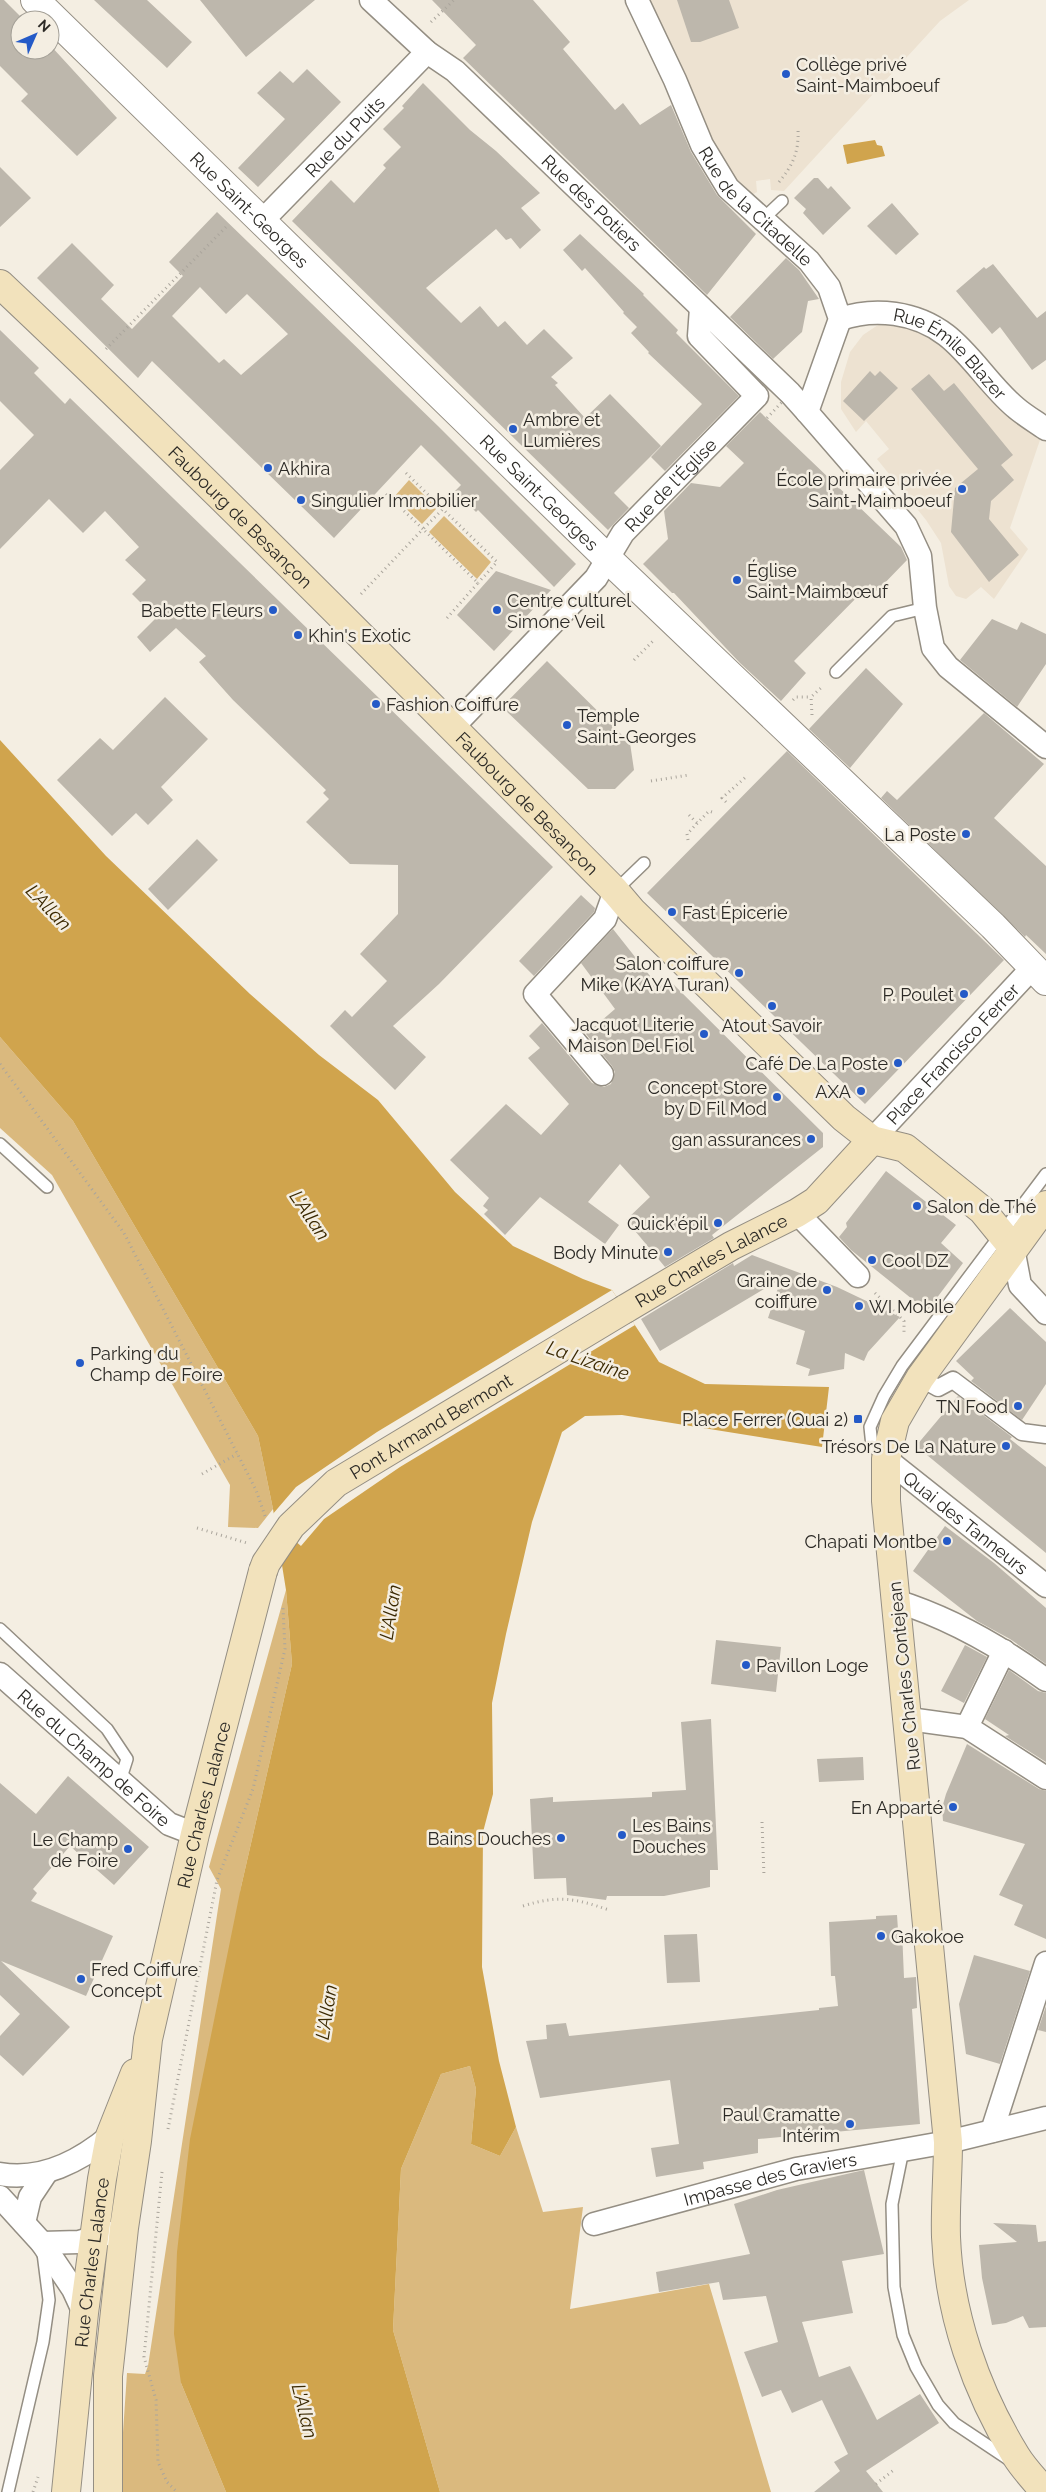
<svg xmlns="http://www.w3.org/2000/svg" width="1046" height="2492" viewBox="0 0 1046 2492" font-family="Raleway,sans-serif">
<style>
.built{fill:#ede2d1}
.green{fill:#dab97e}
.water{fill:#d0a44d}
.pier{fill:#f4eee2}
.building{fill:#bdb7ac;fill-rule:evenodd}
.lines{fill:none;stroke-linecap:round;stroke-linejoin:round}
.service-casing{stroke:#948e83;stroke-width:14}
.pedestrian-casing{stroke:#948e83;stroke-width:19}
.minor-casing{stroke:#948e83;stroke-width:25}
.tertiary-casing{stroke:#948e83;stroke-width:30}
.secondary-casing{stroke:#948e83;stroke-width:30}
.path{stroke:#aaa59c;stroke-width:3;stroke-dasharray:1 4;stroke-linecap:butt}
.service{stroke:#fff;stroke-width:11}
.pedestrian{stroke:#fff;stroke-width:16}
.minor{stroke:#fff;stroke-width:22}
.tertiary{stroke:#fff;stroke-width:28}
.secondary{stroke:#f2e2bc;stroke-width:28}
.secondary-bridge-casing{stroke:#948e83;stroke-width:30;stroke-linecap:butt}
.path-bridge{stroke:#aaa59c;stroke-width:3;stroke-dasharray:1 4;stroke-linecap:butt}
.secondary-bridge{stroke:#f2e2bc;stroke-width:28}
.poi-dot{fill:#245ac7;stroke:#f4eee2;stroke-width:2}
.labels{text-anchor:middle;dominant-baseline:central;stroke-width:5;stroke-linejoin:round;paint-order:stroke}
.poi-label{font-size:18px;fill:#2c2a26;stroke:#f4eee2;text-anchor:end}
.street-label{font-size:18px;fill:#2c2a26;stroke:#f4eee2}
.water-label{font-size:19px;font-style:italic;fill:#3b2902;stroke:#f4eee2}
</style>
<rect width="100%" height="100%" fill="#f4eee2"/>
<path class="built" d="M649 0H969L940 21 784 191 771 190 770 179 756 181 757 192 748 197 725 168 703 127Z
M887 324 916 326 943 345 986 389 1040 440 1010 528 1028 549 994 599 981 587 966 599 956 596 949 586 941 543 926 520 877 459 889 449 866 421 856 432 841 409V382L850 352 863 335 878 325Z"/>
<path class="green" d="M409 480 437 508 422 524 394 497Z
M444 516 491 562 477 579 429 532Z
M0 1037 73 1121 258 1436 273 1509 258 1528 228 1527 230 1485 52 1175 0 1128Z
M286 1590 292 1664 241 1887 181 2383 226 2492H122L121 2462 127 2373 145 2374 148 2366 221 1889 209 1867Z
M470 2066 476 2089 471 2144 500 2156 516 2127 543 2212 583 2207 570 2309 709 2284 771 2492H440L393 2330 401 2169 441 2074Z"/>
<path class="water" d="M875 140 877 145 882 146 885 156 847 164 843 145Z
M0 740 106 856 250 994 319 1055 378 1100 455 1192 513 1246 583 1279 612 1290 659 1362 705 1384 829 1387 822 1447 622 1415 585 1416 562 1432 532 1522 506 1634 492 1703 493 1794 483 1832 482 1967 499 2061 516 2127 500 2156 471 2144 476 2089 470 2066 441 2074 401 2169 393 2330 440 2492H226L181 2383 174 2334 177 2252 190 2139 241 1887 292 1664 286 1590 273 1509 258 1436 73 1121 0 1037Z"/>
<path class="pier" d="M612 1290 635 1325 400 1467 324 1519 301 1546 273 1522 272 1515 296 1487 377 1432Z"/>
<path class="building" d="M0 0H4L24 20H20V50H50V45L117 118 77 156 21 101 28 94 0 66Z
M94 0H147L192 42 167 68Z
M200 0H315L246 57Z
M432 0H533L570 42 563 49 615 110 623 103 640 125 671 105 691 152 717 195 756 234 707 295 463 58 476 45Z
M677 0H729L739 28 700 42H691Z
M307 69 341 102 258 187 238 168 285 119 257 93 280 71 293 83Z
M423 83 470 130 496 151 540 193 521 208 541 230 520 249 511 238 506 240 496 229 426 288 461 323 480 306 498 327 505 321 527 345 544 329 573 358 551 377 558 383 555 385 585 418 610 394 661 446 614 493 629 508 608 530 292 221 331 180 354 203 386 168 383 165 401 147 383 129 404 108 402 106Z
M0 167 31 198 0 227Z
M814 178H818L828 189 831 186 851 208 823 235 803 213 806 209 794 198Z
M892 203 919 234 896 255 867 226Z
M217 212 438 426 576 564 554 587 478 510 476 512 455 491 461 485 421 445 334 538 152 361 138 378 37 278 72 243 114 285 101 299 132 329 183 276 169 262ZM200 287 226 314 247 294 288 334 241 375 224 359 219 363 172 316Z
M580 234 644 294 643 295 678 330 676 333 739 396 665 471 651 457 702 404 648 353 649 352 631 333 637 327 623 313 624 312 585 268 582 271 563 250Z
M786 258 799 270 819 299 808 301 802 332 773 359 730 317Z
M993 264 1037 318 1046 311V360L1032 370 1000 327 992 334 956 291 984 267 986 269Z
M0 330 39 368 34 373 65 404 70 398 553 867 439 984 393 1026 426 1057 395 1090 330 1026 345 1010 352 1017 387 981 360 954 398 914V865L350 864 306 822 329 799 323 793 326 790 233 700 199 662 206 656 176 628 150 652 137 637 156 618 132 594 146 580 125 560 139 547 105 511 83 533 49 499 0 549V470L34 435 0 401Z
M870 371 875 376 880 371 898 388 864 421 843 401Z
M929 374 944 391 954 383 1013 455 1001 465 1014 480 991 501 989 519 1019 555 989 582 951 532 955 488 978 469 911 389Z
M760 412 901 547 907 560 877 591 870 584 794 661 806 673 781 701 740 663 674 593H672L643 564 668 539 664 511 691 483 720 487 744 463 726 446Z
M496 571 551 590 494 651 457 615Z
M992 619 1017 630 1021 622 1046 634V664L1017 707 960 660Z
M547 661 630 743 634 770 615 789H588L502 707Z
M866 668 903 704 850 768 809 729Z
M165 697 208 739 161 787 173 800 148 825 136 813 112 836 57 780 100 738 113 750Z
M984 713 1044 764 994 818 1046 866V954L1026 935 1025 937 881 798 887 791 897 800Z
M787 751 1004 960 865 1104 647 893Z
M197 839 218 860 168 910 148 889Z
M581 895 595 908 594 912 534 976 519 961Z
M613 929 658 986 667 978 823 1133V1147L712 1235 714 1238 665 1267 626 1220 650 1197 620 1164 588 1202 619 1225 605 1244 540 1197 505 1235 484 1214 488 1210 483 1206 489 1198 450 1160 506 1104 541 1135 569 1104 528 1058 540 1048 529 1036 542 1023 592 1083 604 1087 611 1084 615 1072 612 1066 586 1034 615 1009 581 963Z
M886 1171 956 1225 941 1243 963 1263 927 1311 851 1250 839 1237 847 1227 846 1223Z
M752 1255 837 1287 900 1317 868 1352 864 1361 845 1353 844 1369 808 1376 810 1369 796 1364 805 1331 768 1318 781 1279 660 1351 641 1319 733 1263 734 1266Z
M1010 1308 1046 1342V1384L1022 1420 971 1381 974 1378 956 1361Z
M958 1396 1012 1437 1010 1439 1046 1467V1553L916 1446Z
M945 1526 994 1563 1046 1608V1664L1010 1639 977 1621 913 1571Z
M716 1640 781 1647 776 1692 711 1684Z
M965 1645 987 1657 964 1703 941 1691Z
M1009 1670 1038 1691 1046 1693V1762L1005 1736 1009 1735 985 1719Z
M711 1719 718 1870H710V1887L664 1896H607L606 1900 567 1895 566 1878 534 1879 530 1799 553 1797V1802L652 1797V1792L686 1790 681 1722Z
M967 1744 1039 1789 1046 1791V1939L1014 1925 1023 1905 999 1895 1025 1844 943 1821 942 1808 946 1794Z
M863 1757 864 1780 819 1782 817 1759Z
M68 1776 149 1847 114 1885 70 1846 33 1889 37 1893 31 1901 113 1936 86 1996 1 1961 70 2027 23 2076 0 2055V2036L20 2014 0 1995V1783L36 1814Z
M897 1915 898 1930H902L904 1978 916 1977 917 2008 912 2009 920 2124 758 2139V2153L703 2162 704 2169 656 2177 651 2148 679 2144 670 2080 540 2098 526 2041 547 2039 546 2025 566 2023 569 2036 819 2010V2008L838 2006 835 1976H831L829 1922 876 1919V1916Z
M697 1934 700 1982 667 1983 664 1935Z
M974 1955 1030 1971 1000 2064 966 2054 959 2004Z
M1046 2006V2032L1038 2030Z
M864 2170 884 2254 842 2261 853 2313 802 2322 819 2377 850 2366 877 2420 920 2394 939 2423 866 2471 883 2492H814L840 2471 834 2462 848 2454 822 2400 792 2413 781 2390 762 2397 744 2352 778 2342 766 2296 723 2300 719 2282 659 2292 656 2272 750 2254 734 2204 777 2190Z
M993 2223 1036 2225 1038 2242 1046 2241V2327L1029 2328 1023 2316 1006 2323 992 2325 982 2278 979 2245 1017 2242Z"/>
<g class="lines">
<g class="service-casing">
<path id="service" d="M763 219 782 201
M836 672 892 616 925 608
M615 891 644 863
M0 1144 47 1187
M885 1458 872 1446 870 1427 884 1396 902 1366 1046 1174
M0 1629 107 1729 127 1759 120 1781
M903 2150 892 2204 894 2287 903 2335 916 2367 938 2405 954 2423 1011 2461
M8 2492 43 2342 49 2300 43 2253"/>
</g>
<g class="pedestrian-casing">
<path id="pedestrian" d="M920 1378 938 1388 953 1380 1022 1432 1046 1435"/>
</g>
<g class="minor-casing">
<g id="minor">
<path id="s1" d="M371 0 427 52 455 71 790 393 807 412 906 526 920 556 925 608 933 648 948 667 1046 747"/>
<path id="s2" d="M637 0 675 80 702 145 728 188 809 261 829 287 840 319 807 412"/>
<path id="s3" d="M262 221 427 52"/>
<path id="s4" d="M840 319C875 307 916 312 946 335 971 354 990 386 1015 407 1024 415 1036 422 1046 429"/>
<path id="s5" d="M452 728 596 578 623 533 757 396 699 336 701 308"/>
<path d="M602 1074 535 994 605 919 615 891"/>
<path id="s6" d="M872 1140 1032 968"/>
<path d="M797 1213 858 1276"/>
<path d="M1013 1248 1020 1285 1046 1313"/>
<path id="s7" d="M886 1459 1046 1586"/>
<path d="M896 1601C950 1618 1001 1647 1046 1680"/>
<path id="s8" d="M0 1674 169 1824 195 1834"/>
<path d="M909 1719 967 1727 1046 1778"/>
<path d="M967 1727 1004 1651"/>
<path d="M992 2131 1046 1963"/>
<path d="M0 2174C41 2181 80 2161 110 2136"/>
<path d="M0 2197 42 2243 79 2242 110 2233"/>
<path d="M24 2223 30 2197 46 2173"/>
<path id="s9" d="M594 2224 796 2169 948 2142 1046 2118"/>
<path d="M42 2243 73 2289 84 2313"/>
</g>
</g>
<g class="tertiary-casing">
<g id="tertiary">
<path id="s10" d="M35 0 608 559 993 926 1046 981"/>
</g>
</g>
<g class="secondary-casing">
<g id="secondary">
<path id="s11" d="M0 284C210 482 412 687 615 891L632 911 844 1118 872 1140 905 1148 982 1210 1013 1248"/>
<path id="s12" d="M625 1309 731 1246 797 1213 816 1201 872 1140"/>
<path id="s13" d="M66 2492 84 2313 102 2179 110 2136 135 2073"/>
<path id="s14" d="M108 2492V2376L124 2228 137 2141 148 2039 195 1834 263 1571"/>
<path d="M1045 2492C1035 2480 1024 2469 1016 2456 976 2391 949 2314 946 2237 945 2206 948 2173 948 2142L886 1501V1459L895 1421 920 1378 1046 1205"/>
</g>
</g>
<path class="path" d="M431 22 454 0
M779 182C793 165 799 152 798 129
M106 349 228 225
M406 473 497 562 478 583
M361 594 423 529 386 494
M447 618 478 583 423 529 455 497
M634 660 655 639
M793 700 796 697H811
M812 715 811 697 823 686
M651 781 689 775
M726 802 722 798 747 776
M689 815 697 823
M688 840 687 834 709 811 715 813
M0 1064 124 1233 256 1490 265 1516
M875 1293 904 1321V1332
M202 1474 237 1454
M197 1528 247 1543
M762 1822 764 1876
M523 1906C558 1895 574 1898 609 1910
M168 2129 217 1880 253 1789 285 1649 283 1608
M162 2172 144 2357 156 2400 158 2462 167 2482 177 2492
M876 2484 895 2469
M33 2492 38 2477"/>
<use href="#service" class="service"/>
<use href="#pedestrian" class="pedestrian"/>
<use href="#minor" class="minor"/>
<use href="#tertiary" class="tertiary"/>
<use href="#secondary" class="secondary"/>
<g class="secondary-bridge-casing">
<g id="secondary-bridge">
<path id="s15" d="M263 1571 266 1563 291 1526 336 1483 625 1309"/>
</g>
</g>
<path class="path-bridge" d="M767 418 782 402"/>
<use href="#secondary-bridge" class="secondary-bridge"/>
</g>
<g class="poi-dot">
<circle cx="786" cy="74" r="5"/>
<circle cx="513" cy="429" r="5"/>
<circle cx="268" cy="468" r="5"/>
<circle cx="962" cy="489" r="5"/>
<circle cx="301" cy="500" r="5"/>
<circle cx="737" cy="580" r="5"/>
<circle cx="273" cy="610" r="5"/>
<circle cx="497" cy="610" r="5"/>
<circle cx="298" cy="635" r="5"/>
<circle cx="376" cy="704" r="5"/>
<circle cx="567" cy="725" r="5"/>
<circle cx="966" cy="834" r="5"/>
<circle cx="672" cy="912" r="5"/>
<circle cx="739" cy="973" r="5"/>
<circle cx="964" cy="994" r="5"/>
<circle cx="772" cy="1006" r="5"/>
<circle cx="704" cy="1034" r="5"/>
<circle cx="898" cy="1063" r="5"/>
<circle cx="861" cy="1091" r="5"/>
<circle cx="777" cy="1097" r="5"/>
<circle cx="811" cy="1139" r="5"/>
<circle cx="917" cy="1206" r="5"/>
<circle cx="718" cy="1223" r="5"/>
<circle cx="668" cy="1252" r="5"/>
<circle cx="872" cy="1260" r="5"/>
<circle cx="827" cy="1290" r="5"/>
<circle cx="859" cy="1306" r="5"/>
<circle cx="80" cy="1363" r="5"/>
<circle cx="1018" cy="1406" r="5"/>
<rect x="853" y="1414" width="10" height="10" rx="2.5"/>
<circle cx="1006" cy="1446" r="5"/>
<circle cx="947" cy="1541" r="5"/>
<circle cx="746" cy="1665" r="5"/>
<circle cx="953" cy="1807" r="5"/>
<circle cx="622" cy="1835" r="5"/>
<circle cx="561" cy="1838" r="5"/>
<circle cx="128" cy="1849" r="5"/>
<circle cx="881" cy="1936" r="5"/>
<circle cx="81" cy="1979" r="5"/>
<circle cx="850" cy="2124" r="5"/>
</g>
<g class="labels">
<g class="poi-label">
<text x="796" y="64" text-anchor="start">Collège privé<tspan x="796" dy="21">Saint-Maimboeuf</tspan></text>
<text x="523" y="419" text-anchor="start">Ambre et<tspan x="523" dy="21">Lumières</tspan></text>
<text x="278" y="468" text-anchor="start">Akhira</text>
<text x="952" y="479">École primaire privée<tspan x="952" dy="21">Saint-Maimboeuf</tspan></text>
<text x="311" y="500" text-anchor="start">Singulier Immobilier</text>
<text x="747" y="570" text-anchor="start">Église<tspan x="747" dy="21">Saint-Maimbœuf</tspan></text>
<text x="507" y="600" text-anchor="start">Centre culturel<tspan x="507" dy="21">Simone Veil</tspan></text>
<text x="263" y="610">Babette Fleurs</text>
<text x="308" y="635" text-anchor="start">Khin's Exotic</text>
<text x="386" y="704" text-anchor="start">Fashion Coiffure</text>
<text x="577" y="715" text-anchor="start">Temple<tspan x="577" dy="21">Saint-Georges</tspan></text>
<text x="956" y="834">La Poste</text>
<text x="682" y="912" text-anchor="start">Fast Épicerie</text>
<text x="729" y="963">Salon coiffure<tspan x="729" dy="21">Mike (KAYA Turan)</tspan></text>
<text x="954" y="994">P. Poulet</text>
<text x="694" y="1024">Jacquot Literie<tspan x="694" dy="21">Maison Del Fiol</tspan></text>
<text x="772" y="1025" text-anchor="middle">Atout Savoir</text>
<text x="888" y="1063">Café De La Poste</text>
<text x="767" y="1087">Concept Store<tspan x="767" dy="21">by D Fil Mod</tspan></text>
<text x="851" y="1091">AXA</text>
<text x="801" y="1139">gan assurances</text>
<text x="927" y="1206" text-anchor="start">Salon de Thé</text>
<text x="708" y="1223">Quick'épil</text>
<text x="658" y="1252">Body Minute</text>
<text x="882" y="1260" text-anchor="start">Cool DZ</text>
<text x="817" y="1280">Graine de<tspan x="817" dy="21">coiffure</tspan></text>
<text x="869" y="1306" text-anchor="start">WI Mobile</text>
<text x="90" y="1353" text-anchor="start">Parking du<tspan x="90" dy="21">Champ de Foire</tspan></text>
<text x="1008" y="1406">TN Food</text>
<text x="848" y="1419">Place Ferrer (Quai 2)</text>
<text x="996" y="1446">Trésors De La Nature</text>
<text x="937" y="1541">Chapati Montbe</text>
<text x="756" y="1665" text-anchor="start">Pavillon Loge</text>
<text x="943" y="1807">En Apparté</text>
<text x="632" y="1825" text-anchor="start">Les Bains<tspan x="632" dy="21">Douches</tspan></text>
<text x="551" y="1838">Bains Douches</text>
<text x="118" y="1839">Le Champ<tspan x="118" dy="21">de Foire</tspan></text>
<text x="891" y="1936" text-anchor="start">Gakokoe</text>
<text x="91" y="1969" text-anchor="start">Fred Coiffure<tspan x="91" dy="21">Concept</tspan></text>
<text x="840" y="2114">Paul Cramatte<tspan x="840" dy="21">Intérim</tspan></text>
</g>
<g class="street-label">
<text stroke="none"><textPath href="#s3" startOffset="118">Rue du Puits</textPath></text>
<text stroke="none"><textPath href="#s1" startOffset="300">Rue des Potiers</textPath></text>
<text stroke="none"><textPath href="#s2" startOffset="241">Rue de la Citadelle</textPath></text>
<text stroke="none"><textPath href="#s10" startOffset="300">Rue Saint-Georges</textPath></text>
<text stroke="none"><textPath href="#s4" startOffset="125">Rue Émile Blazer</textPath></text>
<text stroke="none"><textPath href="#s5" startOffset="328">Rue de l'Église</textPath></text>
<text stroke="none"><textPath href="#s10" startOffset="705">Rue Saint-Georges</textPath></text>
<text stroke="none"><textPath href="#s11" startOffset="335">Faubourg de Besançon</textPath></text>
<text stroke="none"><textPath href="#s11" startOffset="740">Faubourg de Besançon</textPath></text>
<text stroke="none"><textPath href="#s6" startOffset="118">Place Francisco Ferrer</textPath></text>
<text stroke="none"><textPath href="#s12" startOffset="99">Rue Charles Lalance</textPath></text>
<text stroke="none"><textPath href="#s15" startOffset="226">Pont Armand Bermont</textPath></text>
<text stroke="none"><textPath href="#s7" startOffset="102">Quai des Tanneurs</textPath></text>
<text transform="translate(904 1676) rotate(-96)">Rue Charles Contejean</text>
<text stroke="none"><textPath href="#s8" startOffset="126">Rue du Champ de Foire</textPath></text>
<text stroke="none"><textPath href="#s14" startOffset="696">Rue Charles Lalance</textPath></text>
<text stroke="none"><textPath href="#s9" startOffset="182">Impasse des Graviers</textPath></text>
<text stroke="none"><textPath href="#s13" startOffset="231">Rue Charles Lalance</textPath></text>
</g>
<g class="water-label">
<text transform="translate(49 907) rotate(46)">L'Allan</text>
<text transform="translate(310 1215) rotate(56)">L'Allan</text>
<text transform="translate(588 1360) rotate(19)">La Lizaine</text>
<text transform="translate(390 1612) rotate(-81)">L'Allan</text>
<text transform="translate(326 2012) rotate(-81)">L'Allan</text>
<text transform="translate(305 2411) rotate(76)">L'Allan</text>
</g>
</g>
<g transform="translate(35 35) rotate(45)"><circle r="24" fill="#f4eee2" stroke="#a4a097"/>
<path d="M0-4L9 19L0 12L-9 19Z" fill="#245ac7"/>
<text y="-8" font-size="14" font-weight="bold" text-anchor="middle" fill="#2c2a26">N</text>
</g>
</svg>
